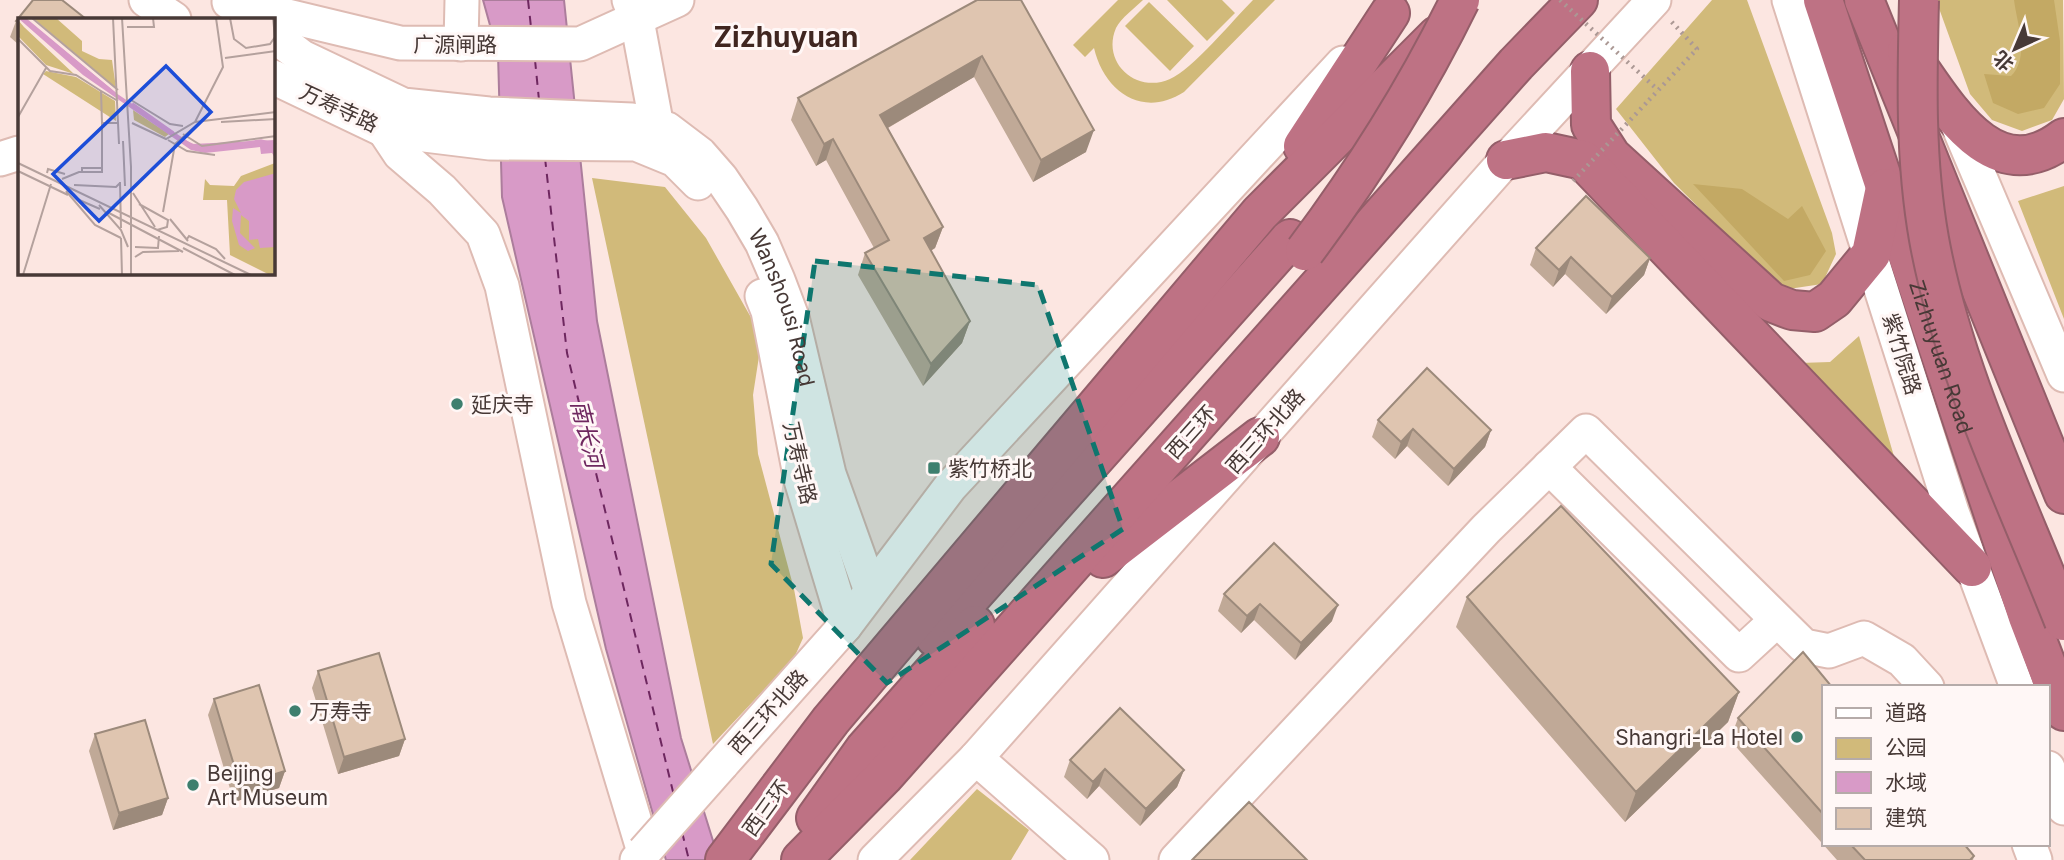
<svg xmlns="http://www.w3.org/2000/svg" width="2064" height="860" viewBox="0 0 2064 860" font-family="Inter,'Noto Sans SC',sans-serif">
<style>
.green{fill:#d1ba7a}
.forest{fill:#c3a964}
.water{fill:#d89ac7;stroke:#ac7d9c;stroke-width:2}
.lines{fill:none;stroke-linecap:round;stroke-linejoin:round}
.ferry{stroke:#6e275f;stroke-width:2;stroke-dasharray:9 7;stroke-linecap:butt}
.minor-casing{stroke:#debbb3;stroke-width:37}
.highway-casing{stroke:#945e69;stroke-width:42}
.path{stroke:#ab9894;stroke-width:4.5;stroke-dasharray:2 5;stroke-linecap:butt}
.minor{stroke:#fff;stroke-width:33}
.highway{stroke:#be7284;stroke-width:38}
.minor-bridge-casing{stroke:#debbb3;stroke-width:37;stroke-linecap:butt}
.highway-bridge-casing{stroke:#945e69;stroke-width:42;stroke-linecap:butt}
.path-bridge{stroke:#ab9894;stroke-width:4.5;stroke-dasharray:2 5;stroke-linecap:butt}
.minor-bridge{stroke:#fff;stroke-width:33}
.highway-bridge{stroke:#be7284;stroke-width:38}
.wall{fill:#c0a997}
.shaded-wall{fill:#9c8a7b}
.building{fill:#dfc5b0;stroke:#9c8a7b;stroke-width:2}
.marked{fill:#0f766e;fill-opacity:0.2;stroke:#0f766e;stroke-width:5;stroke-dasharray:14 9;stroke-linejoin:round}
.poi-dot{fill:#3e7f6e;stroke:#fff7f6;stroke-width:2.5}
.labels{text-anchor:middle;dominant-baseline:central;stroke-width:6;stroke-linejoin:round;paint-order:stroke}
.street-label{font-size:21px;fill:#473936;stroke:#fff7f6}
.poi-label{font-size:21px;fill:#473936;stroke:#fff7f6;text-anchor:start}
.water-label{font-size:23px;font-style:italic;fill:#6e275f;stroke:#fff7f6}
.district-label{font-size:28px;font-weight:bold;fill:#402620;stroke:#fff7f6}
.inset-river{fill:none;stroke:#d89ac7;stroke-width:3.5}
.inset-road{fill:none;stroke:#b4a19d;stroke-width:2}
.view{fill:#1d4ed8;fill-opacity:0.15;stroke:#1d4ed8;stroke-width:3.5}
.inset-edge{fill:none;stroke:#473936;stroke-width:3.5}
</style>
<rect width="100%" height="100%" fill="#fce6e1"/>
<path class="green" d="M1118 0H1143C1135 8 1121 18 1116 28 1101 63 1137 94 1170 79 1192 70 1234 19 1253 0H1275L1184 92C1142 119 1104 91 1094 48L1085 57 1073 45Z
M1167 0H1222L1235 13 1207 41Z
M1712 0H1747L1832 233 1836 254 1822 284 1782 290 1674 183 1616 109Z
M1936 0H2063L2064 99 2052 120 2022 131 1992 120 1970 94Z
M1149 2 1194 46 1170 71 1125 26Z
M592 178 665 187 706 238 762 337 753 395 758 454 794 589 803 638 794 658 713 744Z
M2064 186V319L2018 201Z
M1859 336 1900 477 1800 363 1830 362Z
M977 789 1029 830 1011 860H910Z"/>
<path class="forest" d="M2014 0H2054L2060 41V84L2044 108 2018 114 1993 103 1984 74 2011 76C2030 57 2017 24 2014 0Z
M1693 184 1742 189 1788 219 1802 206 1826 251 1810 275 1784 281Z"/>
<path class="water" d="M483 0H564L597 321 681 738 719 860H666L606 649 502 197 498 54Z"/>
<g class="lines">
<path class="ferry" d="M528 0 531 27
M535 60 539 100
M545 158 567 353 674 796
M682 832 689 860"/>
<g class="minor-casing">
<g id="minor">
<path d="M146 0 174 19"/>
<path d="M629 0 637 20 657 127"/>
<path d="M1789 0 1952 512 2017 687"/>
<path d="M229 2 400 43 580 44 677 0"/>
<path id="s1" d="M273 35 302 57 403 105 489 114 632 120 667 129 700 154 721 178 742 209 762 243 778 280 792 317 829 474 871 591"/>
<path d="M461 44 462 0"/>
<path d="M273 77 384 130 490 143 636 144 675 160 698 183"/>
<path d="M1954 116 2064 375"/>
<path d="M384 130 400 154 442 190 483 234 502 286 569 603 644 852 637 860"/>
<path d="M0 159 19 153"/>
<path d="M762 296 768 311 801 480 845 626"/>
<path d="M1549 467 1739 655 1777 620"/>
<path d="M976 758 1092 860"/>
<path d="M722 764 845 626 950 487 1343 63"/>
<path d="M2048 768 2064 808"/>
<path d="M2029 844 2035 860"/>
<path d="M875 860 976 758 1506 160 1654 0"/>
<path d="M1176 860 1486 529 1586 431 1804 646 1829 651 1864 638 1902 660 1927 687"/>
</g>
</g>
<g class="highway-casing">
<g id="highway">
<path id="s2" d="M1823 0 2028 617 2064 711"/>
<path d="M1864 0 2064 494"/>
<path d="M1907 51C1943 100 1991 194 2064 138"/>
<path d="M1590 71 1591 125 1611 156 1771 302 1792 310 1815 312 1834 299 1871 254 1885 188"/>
<path d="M1303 146 1390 13"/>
<path d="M1506 160 1546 152 1583 160 1972 567"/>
<path d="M1103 558 1260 437"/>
<path d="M935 637 1290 239"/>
<path d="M816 818 865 749 975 625"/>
<path d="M725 860 831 720 1260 213 1437 36"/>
<path d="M801 860 884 776 1516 64 1578 0"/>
</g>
</g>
<path class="path" d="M1649 100 1697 49 1669 19"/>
<use href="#minor" class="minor"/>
<use href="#highway" class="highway"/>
<g class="minor-bridge-casing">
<path id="minor-bridge" d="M644 852 722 764"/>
</g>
<g class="highway-bridge-casing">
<path id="highway-bridge" d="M1919 0C1917 81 1915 160 1929 239 1953 371 2015 497 2064 621
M1305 251C1365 171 1416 90 1460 0"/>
</g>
<path class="path-bridge" d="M1560 0 1658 90
M1573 181 1649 100"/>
<use href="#minor-bridge" class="minor-bridge"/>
<use href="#highway-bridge" class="highway-bridge"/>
</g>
<path class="wall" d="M977 0 1086 152 1033 182 974 77 888 128 943 227 935 248 931 251 970 321 962 343 923 386 858 275 865 253 874 248 826 160 816 166 791 120 798 98Z
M19 19V45L10 37 16 21Z
M1536 248 1650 258 1644 275 1606 314 1565 274 1553 287 1530 265Z
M1378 420 1491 430 1485 447 1448 486 1407 446 1395 459 1372 437Z
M1224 594 1332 621 1295 660 1254 620 1241 633 1218 611Z
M1467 597 1739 692 1728 722 1625 822 1456 627Z
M318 671 405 739 399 756 338 774 312 688Z
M1824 687V844H1964L1974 856 1973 860H1837L1730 740 1738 718Z
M214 699 285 771 279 788 234 802 208 715Z
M95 734 168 798 162 815 113 830 89 751Z
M1070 760 1184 770 1177 787 1140 826 1099 786 1087 799 1064 777Z"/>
<path class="shaded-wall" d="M982 56 974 77 872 137 880 115Z
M1094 130 1086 152 1033 182 1041 160Z
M833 139 826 160 816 166 824 144Z
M943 227 935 248 916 259 924 238Z
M1571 257 1565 274 1553 287 1559 270Z
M1650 258 1644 275 1606 314 1612 297Z
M970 321 962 343 923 386 931 364Z
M1413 429 1407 446 1395 459 1401 442Z
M1491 430 1485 447 1448 486 1454 469Z
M1260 604 1254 620 1241 633 1247 616Z
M1338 605 1332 621 1295 660 1301 643Z
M1739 692 1728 722 1625 822 1636 792Z
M405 739 399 756 338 774 344 757Z
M1105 769 1099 786 1087 799 1093 782Z
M1184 770 1177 787 1140 826 1146 809Z
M285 771 279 788 234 802 240 785Z
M168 798 162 815 113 830 119 813Z"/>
<path class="building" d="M33 0H62L86 19H19V23L16 21Z
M977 0H1021L1094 130 1041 160 982 56 880 115 943 227 924 238 970 321 931 364 865 253 889 240 833 139 824 144 798 98Z
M1586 196 1650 258 1612 297 1571 257 1559 270 1536 248Z
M1427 368 1491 430 1454 469 1413 429 1401 442 1378 420Z
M1561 506 1739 692 1636 792 1467 597Z
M1274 543 1338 605 1301 643 1260 604 1247 616 1224 594Z
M1803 652 1832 687H1824V815L1738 718Z
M379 653 405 739 344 757 318 671Z
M259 685 285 771 240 785 214 699Z
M1120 708 1184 770 1146 809 1105 769 1093 782 1070 760Z
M145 720 168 798 119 813 95 734Z
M1249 802 1307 860H1192Z
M1850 844H1964L1974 856 1970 860H1865Z"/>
<path class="marked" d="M815 261 1038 285 1123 529 887 683 771 564Z"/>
<g class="poi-dot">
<circle cx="457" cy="404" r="7"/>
<rect x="927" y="461" width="14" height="14" rx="3.5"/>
<circle cx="295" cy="711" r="7"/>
<circle cx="1797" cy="737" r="7"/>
<circle cx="193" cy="785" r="7"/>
</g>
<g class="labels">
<g class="street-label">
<text x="455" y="44">广源闸路</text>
<text transform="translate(339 108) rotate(25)">万寿寺路</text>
<text stroke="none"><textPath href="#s1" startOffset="632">Wanshousi Road</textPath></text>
<text transform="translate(1902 354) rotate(73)">紫竹院路</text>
<text stroke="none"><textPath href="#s2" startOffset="376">Zizhuyuan Road</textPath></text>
<text transform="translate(1265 431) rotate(-48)">西三环北路</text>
<text transform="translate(1191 432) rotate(-48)">西三环</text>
<text transform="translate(800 463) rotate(77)">万寿寺路</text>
<text transform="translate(768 712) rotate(-48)">西三环北路</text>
<text transform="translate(766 808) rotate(-54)">西三环</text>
</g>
<g class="poi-label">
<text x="471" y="404">延庆寺</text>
<text x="948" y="468">紫竹桥北</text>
<text x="309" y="711">万寿寺</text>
<text x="1783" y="737" text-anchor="end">Shangri-La Hotel</text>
<text x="207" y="773">Beijing<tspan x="207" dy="24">Art Museum</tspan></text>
</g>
<g class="water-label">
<text transform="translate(587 434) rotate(76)">南长河</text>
</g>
<g class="district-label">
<text x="786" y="37">Zizhuyuan</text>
</g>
</g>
<g transform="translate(18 18)">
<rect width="257" height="257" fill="#fce6e1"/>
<path d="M15 0H38L64 23V33L81 41 94 42 98 70ZM0 2 6 9 56 56 28 47 0 18ZM28 53 58 59 97 83 98 103 25 56ZM115 92 151 116 147 119 116 102ZM257 145V257H252L212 237 209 182H185L187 161 192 167 216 168 223 158Z" fill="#d1ba7a"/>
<path d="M0 0H8L98 75 174 126 257 122V140L254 135 243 136 242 129 187 135 173 132 65 57ZM258 155 257 229 242 230 240 221 231 222V203L223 197 222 215 237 230 230 233 221 227 214 203 215 190 223 195 216 181 218 172 226 164Z" fill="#d89ac7"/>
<path class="inset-river" d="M4 0 97 76M114 86 155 115M165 123 185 132 243 123 258 127"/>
<path class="inset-road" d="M14 0 100 72M95 0 101 126M104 0 113 149V257M212 0 216 21 228 30 252 26 257 19 255 0M109 9H136L135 0M0 21 32 53 58 57 83 73M207 40 258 33M113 82 152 106 165 108M0 99 28 50M177 104 205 49 198 0M203 104 258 101M100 105H84L83 73 100 83M114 105 148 121 177 104 258 94M165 116 184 128 258 118M150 122 169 133 197 137M105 123 107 168M0 145 233 257M0 153 50 177M64 154V150H84M29 155 30 151 47 156M44 161 61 154H84V105M102 164 103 210M56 167 98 169 102 165M48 173 77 207 103 220M115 175 137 209M59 181 82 191M121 186 150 202 149 209 139 212M81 187 103 212 110 229M145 194 157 126 180 106M91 195 165 234M152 201 170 223M103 220 104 257M169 221 171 218 198 231 207 241M117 229 140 230 141 218M165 230 217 257M117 239 125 234 161 233M5 257 33 166"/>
<path class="view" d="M148 48 193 94 81 203 35 156Z"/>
<rect width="257" height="257" class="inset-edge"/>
</g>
<rect x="1822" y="685" width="228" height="161" fill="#fff7f6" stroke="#b5aba9" stroke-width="2"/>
<rect x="1836" y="708" width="35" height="10" fill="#ffffff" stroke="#b5aba9" stroke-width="2"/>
<text x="1885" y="720" font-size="21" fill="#473936">道路</text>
<rect x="1836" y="738" width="35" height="21" fill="#d1ba7a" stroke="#b5aba9" stroke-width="2"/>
<text x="1885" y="755" font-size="21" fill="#473936">公园</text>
<rect x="1836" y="772" width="35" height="21" fill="#d89ac7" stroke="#b5aba9" stroke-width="2"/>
<text x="1885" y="790" font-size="21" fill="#473936">水域</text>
<rect x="1836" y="808" width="35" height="21" fill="#dfc5b0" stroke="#b5aba9" stroke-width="2"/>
<text x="1885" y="825" font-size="21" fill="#473936">建筑</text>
<g transform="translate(2015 49) rotate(224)" stroke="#fff7f6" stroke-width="5" paint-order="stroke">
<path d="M0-5L12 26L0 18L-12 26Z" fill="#473936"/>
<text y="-10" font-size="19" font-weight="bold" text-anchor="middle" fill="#473936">北</text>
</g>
</svg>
